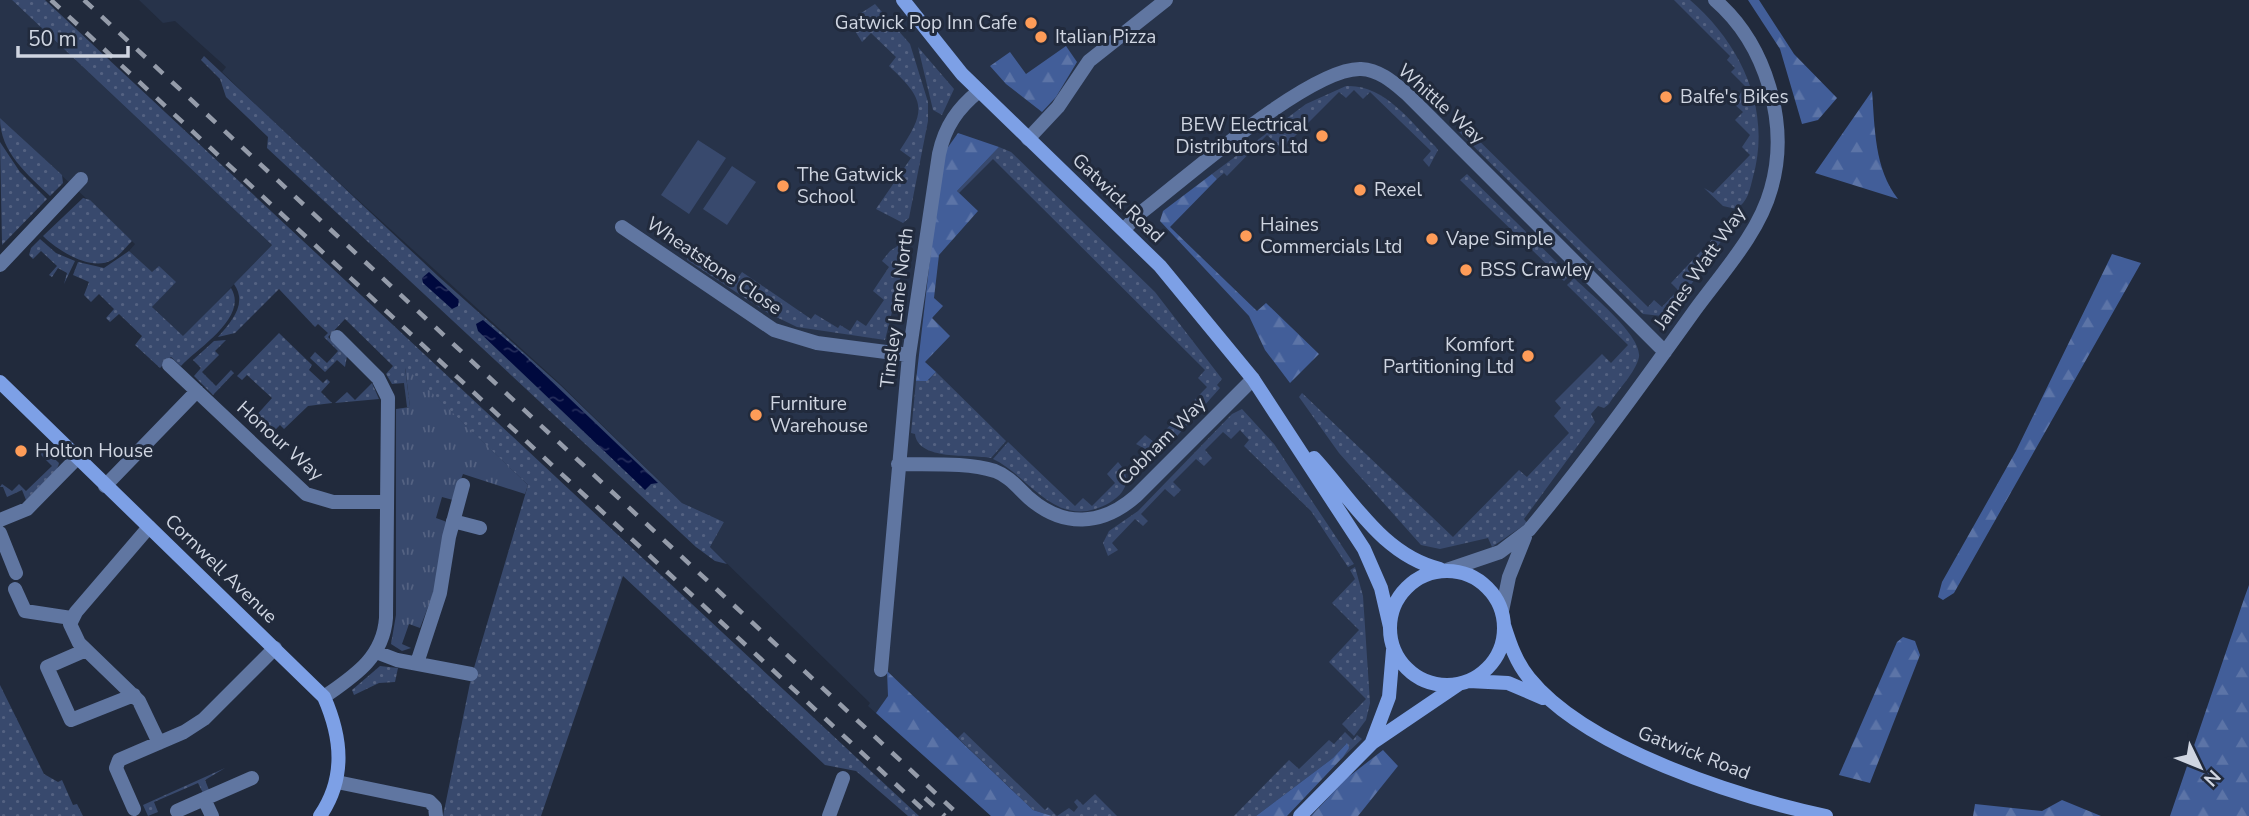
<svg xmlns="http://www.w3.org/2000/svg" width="2249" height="816" viewBox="0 0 2249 816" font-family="'Nunito Sans',sans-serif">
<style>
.built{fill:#27334a}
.grass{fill:url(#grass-dots)}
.forest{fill:url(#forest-firs)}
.park{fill:url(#park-tufts)}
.pitch{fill:#38496d}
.water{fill:url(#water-ripples)}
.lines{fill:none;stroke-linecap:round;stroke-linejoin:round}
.street{stroke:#6076a1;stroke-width:14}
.secondary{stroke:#7da0e6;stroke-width:14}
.rail{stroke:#959caa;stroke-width:4.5;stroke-dasharray:12 12;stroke-linecap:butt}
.poi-dot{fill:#fe9c58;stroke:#212a3c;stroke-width:2.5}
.labels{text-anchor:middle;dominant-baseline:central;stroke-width:6;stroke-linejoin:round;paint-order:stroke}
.poi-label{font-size:19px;fill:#cfd5e1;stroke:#212a3c;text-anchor:start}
.street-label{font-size:19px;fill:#cfd5e1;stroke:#212a3c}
</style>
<defs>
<pattern id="grass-dots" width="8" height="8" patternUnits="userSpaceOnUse" patternTransform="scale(1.75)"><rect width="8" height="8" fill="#38496d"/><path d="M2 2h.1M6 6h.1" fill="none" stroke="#546282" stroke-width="1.8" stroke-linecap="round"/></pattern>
<pattern id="forest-firs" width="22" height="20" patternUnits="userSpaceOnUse" patternTransform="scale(1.75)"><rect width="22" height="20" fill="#425e99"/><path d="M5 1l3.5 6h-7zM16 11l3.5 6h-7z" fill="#5c74a7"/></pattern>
<pattern id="park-tufts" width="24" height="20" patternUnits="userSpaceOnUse" patternTransform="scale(1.75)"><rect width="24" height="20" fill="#38496d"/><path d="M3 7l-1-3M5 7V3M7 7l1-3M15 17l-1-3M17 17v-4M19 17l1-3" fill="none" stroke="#546282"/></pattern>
<pattern id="water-ripples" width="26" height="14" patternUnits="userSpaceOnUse" patternTransform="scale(1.75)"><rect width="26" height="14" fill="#00093e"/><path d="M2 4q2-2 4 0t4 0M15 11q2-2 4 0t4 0" fill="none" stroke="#242c5a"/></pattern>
</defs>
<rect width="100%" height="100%" fill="#212a3c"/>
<path class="built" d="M0 0H12L272 245 183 337 152 307 175 282 152 273 129 251 135 244 0 118Z
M139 0H1715L1751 45 1777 130 1763 209 1538 519 1502 611 1504 625 1534 684 1627 748 1826 816H991L868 706 870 703 710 547 724 522 682 503 557 381 289 137 222 72 226 67 175 21 163 23Z"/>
<path class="grass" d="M12 0H45L919 816H908L856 771 825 765 623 576 541 816H443L471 678 528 485 405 368 410 407H407L404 383 392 384 386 374 393 366 345 319 328 337 347 356 345 367 337 360 325 372 310 358 315 352 327 363 338 351 324 337 328 333 318 324 315 327 279 289 235 333 218 337C231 322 248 304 234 284L272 245Z
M1674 0H1690C1741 44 1772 109 1753 177 1750 189 1748 202 1736 209L1723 206 1704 188 1713 193 1750 155 1742 147 1750 135 1735 120 1743 112 1734 104 1745 86 1731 72 1735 68 1727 60 1730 56Z
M875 4 910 44 928 102V121L909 218 903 223 876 209 911 158 900 150C928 109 924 99 889 66L896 57 871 33 862 42 850 23 855 17Z
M918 47 954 89 942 115 933 110Z
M204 56 439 277 560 385 682 503 724 522 710 547 727 564 715 561 696 547 267 148 268 137 226 97 220 79 201 60Z
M1346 86C1384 84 1410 121 1435 146L1438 150 1429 167 1423 160 1431 151 1370 92 1363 99 1354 90 1346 98 1339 92 1282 149 1267 135 1227 176 1224 173 1217 179 1212 174 1173 203 1306 104Z
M0 118 62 175 63 183 50 196C27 174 0 152 0 118Z
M1461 123 1648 307 1654 300 1662 307 1678 290 1671 283 1720 231 1724 237 1674 309 1662 316 1643 314 1456 129Z
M0 142 20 172 47 199 2 245Z
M999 147 1011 152 1155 292 1222 379 1217 385 1220 388 1170 444 1149 451 1136 444 1145 435 1154 442 1207 387 1198 378 1205 370 993 159 959 193 957 191Z
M1467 174 1570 275 1564 281 1460 180Z
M83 198 90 200 132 241C126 247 119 256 112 260 91 272 57 250 43 236Z
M40 239 56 253 75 261 64 284 67 273 58 268 52 277 49 275 57 266 41 251 33 259 29 255 31 248Z
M902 243H909L885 340 797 327 768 313 687 260 690 252 735 282 742 272 811 319 815 314 838 328 840 325 850 331 857 320 866 326 884 300 873 291 889 267 882 261 890 251Z
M129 251 152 272 159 266 176 282 152 307 183 336 231 288C249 317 198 348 181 366L171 357 160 368 135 345 142 336 119 314 110 322 106 318 114 309 99 294 91 302 84 295 89 282 73 275 78 262 104 268Z
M1574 278C1590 294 1642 335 1639 357 1636 372 1617 391 1609 404L1604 408 1598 406 1591 414 1595 422 1524 519 1527 523 1492 547 1488 538 1440 549 1421 545 1339 453 1299 397 1302 393 1453 537 1519 470 1527 477 1569 433 1554 416 1561 408 1555 401 1602 354 1611 363 1628 345 1567 285Z
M279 333 312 365 309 370 323 383 327 379 330 382 321 392 332 403 308 406 284 429 280 425 271 434 254 418 272 398 247 375 242 380 237 376Z
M226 340 215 351 219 355 202 372 216 386 231 370 234 373 213 395 194 376 201 368 193 360 214 341Z
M936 372 1006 441 991 458C970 454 918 461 915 434L911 433 916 381 929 380Z
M372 383 379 399 335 403 347 392 355 400Z
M1242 409 1274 444 1354 564 1348 567 1311 511 1244 446 1249 440 1240 430 1231 439 1223 432 1205 450 1212 458 1204 466 1196 459 1173 482 1181 490 1174 497 1165 489 1141 514 1148 521 1143 526 1135 519 1112 543 1118 550 1108 556 1103 543 1109 531 1138 511 1232 414Z
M1008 442 1075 506 1083 498 1092 506 1115 483 1107 474 1118 462C1126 471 1130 481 1122 492 1116 500 1105 506 1095 509 1052 523 1026 474 993 459Z
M40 445 59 463 57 469 26 500 22 490 7 497 3 487H0L2 484 12 491 19 484 26 491 52 466 35 449Z
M1355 567 1363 596 1370 703 1366 720 1354 736 1342 724 1366 699 1329 662 1359 630 1332 603 1355 579 1350 570Z
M380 666 398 668 395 682 379 683 354 695 352 690Z
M0 685 44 774 58 782 62 780 73 805 77 804 83 816H0Z
M964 732 1045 810 1048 807 1057 816 1069 808 1074 812 1078 807 1074 802 1077 799 1083 805 1095 794 1117 816H1052L1033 810 958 738Z
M1345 732 1353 740 1357 735 1362 739 1340 760 1346 752V744L1333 758 1256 816H1234L1289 760 1299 769 1329 740 1334 744Z
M225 768 205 780 209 790 203 793 198 783 154 802 158 812 148 816 143 805Z"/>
<path class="forest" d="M1748 0H1759L1794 54 1837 98 1818 120 1802 124 1780 49Z
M1066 46 1077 62 1056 97 1042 112 1006 84 990 66 1010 52 1026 74Z
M1872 91C1875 128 1874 168 1898 199L1815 173Z
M958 133 999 147 957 191 978 211 939 255 934 298 943 306 932 318 950 336 925 362 936 372 927 381H916L940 172 946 150Z
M1212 174 1217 179 1170 227 1257 311 1266 303 1319 354 1290 383 1265 350 1249 316 1160 221 1163 211Z
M2112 254 2141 263 1954 593 1943 600 1938 597 1942 582 2016 451Z
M2249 585V816H2170L2245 596Z
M1903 637 1915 641 1920 655 1870 783 1839 775 1897 642Z
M887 671 1033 810 1052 816H991L876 713 888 696Z
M1347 743 1349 748 1343 757 1287 816H1256L1333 758Z
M1383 750 1398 766 1358 816H1311L1347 778Z
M2062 800 2101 816H1973L1975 804 2042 811Z"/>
<path class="park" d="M405 367 528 485 525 494 463 474 453 500 442 497 436 518 447 522 436 586 420 628 409 624 402 644 411 648 402 651 391 644 396 615V409L410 407Z"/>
<path class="pitch" d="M698 140 726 158 689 214 661 195Z
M732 166 756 182 727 225 703 209Z"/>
<path class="water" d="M429 272 459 300 458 306 452 309 423 283 422 278Z
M483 320 524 355 658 483 651 484 645 490 478 331 476 324Z"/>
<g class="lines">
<path class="street" d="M1028 139 1058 107 1089 61 1166 0
M622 227 774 330 817 343 909 355
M1124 229 1143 211C1187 177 1311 67 1361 69 1380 70 1394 83 1407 94L1665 352
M0 265 81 179
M169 365 306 494 333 502H387
M898 464C929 465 965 462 995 471 1009 476 1018 488 1029 498 1063 528 1102 526 1136 496L1253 379
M105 486 197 391
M0 520 27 509 77 458
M453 521 480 528
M149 527 76 612 70 624 79 643 139 701 159 743
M0 533 16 573
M1447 570 1500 552 1529 530C1588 459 1642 384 1695 310 1722 273 1759 233 1771 189 1790 124 1766 44 1715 0
M15 589 25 611 71 618
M1502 611 1509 577 1525 537
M86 650 47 667 71 720 134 695
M376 652 397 660 471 674
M417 663 440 593 449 537 463 485
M881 670 909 355 939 154C945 126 958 108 979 91
M324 697C354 676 383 658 386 618L388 398 378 378 337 337
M337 782 429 801 435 807 436 816
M134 809 116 768 119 760 184 732 204 719 275 648
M177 811 204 799
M212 816 204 799 252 778
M829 816 843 778"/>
<path class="secondary" d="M903 0 962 74 1160 266 1253 379 1364 549 1381 588 1390 627
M0 382 324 697C342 738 346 778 320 816
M1314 458C1352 499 1382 555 1440 569
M1390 628a57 57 0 1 1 114 0a57 57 0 1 1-114 0Z
M1504 625C1510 644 1516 662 1529 678 1586 749 1738 797 1826 816
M1469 681 1508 683 1543 698
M1372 742 1389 697 1393 650
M1300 816 1372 743 1459 684"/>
<path class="rail" d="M51 0 930 816
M84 0 960 816
M925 798 945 816"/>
</g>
<g class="poi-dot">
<circle cx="1031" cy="23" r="7"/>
<circle cx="1041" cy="37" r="7"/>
<circle cx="1666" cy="97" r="7"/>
<circle cx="1322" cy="136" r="7"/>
<circle cx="783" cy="186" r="7"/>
<circle cx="1360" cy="190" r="7"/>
<circle cx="1246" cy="236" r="7"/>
<circle cx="1432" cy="239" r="7"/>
<circle cx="1466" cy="270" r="7"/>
<circle cx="1528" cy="356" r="7"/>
<circle cx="756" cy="415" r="7"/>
<circle cx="21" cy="451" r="7"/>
</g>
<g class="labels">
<g class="poi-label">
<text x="1017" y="23" text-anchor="end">Gatwick Pop Inn Cafe</text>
<text x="1055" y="37">Italian Pizza</text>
<text x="1680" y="97">Balfe's Bikes</text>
<text x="1308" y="125" text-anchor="end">BEW Electrical<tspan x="1308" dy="22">Distributors Ltd</tspan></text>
<text x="797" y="175">The Gatwick<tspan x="797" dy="22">School</tspan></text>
<text x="1374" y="190">Rexel</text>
<text x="1260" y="225">Haines<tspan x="1260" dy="22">Commercials Ltd</tspan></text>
<text x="1446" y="239">Vape Simple</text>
<text x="1480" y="270">BSS Crawley</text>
<text x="1514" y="345" text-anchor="end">Komfort<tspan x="1514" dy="22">Partitioning Ltd</tspan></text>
<text x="770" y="404">Furniture<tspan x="770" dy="22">Warehouse</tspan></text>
<text x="35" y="451">Holton House</text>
</g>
<g class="street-label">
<text transform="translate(1441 104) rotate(42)">Whittle Way</text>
<text transform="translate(1118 198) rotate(44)">Gatwick Road</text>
<text transform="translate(714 266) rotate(34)">Wheatstone Close</text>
<text transform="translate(1700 268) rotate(-55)">James Watt Way</text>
<text transform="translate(897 308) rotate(-83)">Tinsley Lane North</text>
<text transform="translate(280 441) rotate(42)">Honour Way</text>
<text transform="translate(1162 441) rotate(-45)">Cobham Way</text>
<text transform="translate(221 569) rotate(44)">Cornwell Avenue</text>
<text transform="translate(1694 753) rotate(21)">Gatwick Road</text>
</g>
</g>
<g transform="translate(2200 767) rotate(133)" stroke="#212a3c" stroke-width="5" paint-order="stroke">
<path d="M0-5L12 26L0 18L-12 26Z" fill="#cfd5e1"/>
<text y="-10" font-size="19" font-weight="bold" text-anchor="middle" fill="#cfd5e1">N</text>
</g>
<path d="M18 46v10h110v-10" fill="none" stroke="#cfd5e1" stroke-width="3.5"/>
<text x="28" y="46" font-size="21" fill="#cfd5e1" stroke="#212a3c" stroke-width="5" paint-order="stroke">50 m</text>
</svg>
